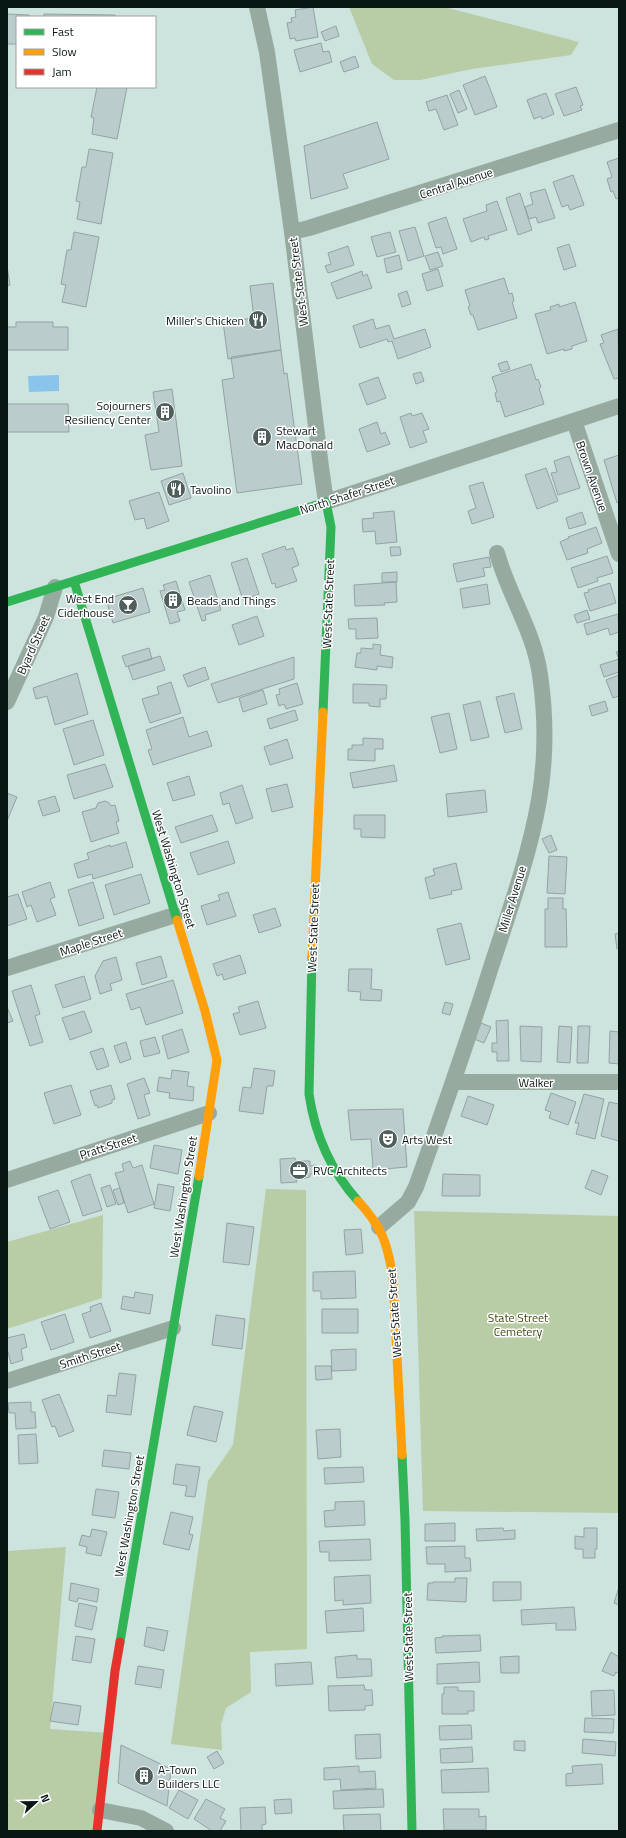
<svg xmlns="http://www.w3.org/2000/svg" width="626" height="1838" viewBox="0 0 626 1838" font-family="'Titillium Web',sans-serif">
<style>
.green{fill:#b8cca6}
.water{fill:#8ac4eb}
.building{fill:#bcc;stroke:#93a3a3}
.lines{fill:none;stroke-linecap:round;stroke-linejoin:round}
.street{stroke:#96aaa0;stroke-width:16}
.fast{stroke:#30b455;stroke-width:9}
.slow{stroke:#ff9f0a;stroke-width:9}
.jam{stroke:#e5322d;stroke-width:9}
.labels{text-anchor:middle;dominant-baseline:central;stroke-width:3;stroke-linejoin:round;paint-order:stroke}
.street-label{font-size:12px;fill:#081714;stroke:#fff}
.poi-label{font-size:12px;fill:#081714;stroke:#fff;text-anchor:start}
.park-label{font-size:12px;fill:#3b4808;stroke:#fff}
</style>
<rect width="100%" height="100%" fill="#cde3de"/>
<path class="green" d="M349 7H444L579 42 571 55 472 69 420 80H394L372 64Z
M266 1189 306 1190 307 1649 250 1652 251 1692 226 1708 221 1724 222 1750 171 1744 208 1481 233 1445Z
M414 1211 619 1216V1513L423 1511Z
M103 1215 102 1298 7 1329V1242Z
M66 1547 50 1729 108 1733 97 1831H7V1551Z"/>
<path class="water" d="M59 375V391L29 392 28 376Z"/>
<path class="building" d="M313 7 318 37 296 41 295 38 290 39 287 23 292 22 291 18 296 17 295 10Z
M7 14 29 15V17H17V44H7Z
M44 14 115 15V17H44Z
M336 26 339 36 325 41 321 32Z
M321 43 323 52 329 51 332 62 300 72 294 50Z
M355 56 359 67 344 72 340 62Z
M485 76 497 107 475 115 463 85Z
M97 87H127L117 139 92 134 94 118 91 117Z
M576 87 583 105 580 106 582 110 564 116 555 94Z
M459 90 467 109 458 113 450 94Z
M546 93 554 114 542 119 541 116 534 119 527 100Z
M447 95 458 125 444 130 436 109 429 111 426 102Z
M377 122 389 159 343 174 348 188 311 199 304 146Z
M89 149 113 153 101 224 77 219 80 202 76 201 82 167H86Z
M619 158V198L616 199 613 191 611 192 607 179 612 177 607 162Z
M573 175 584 205 570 210 568 205 562 207 553 182Z
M545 189 555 218 538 223 536 217 529 219 525 207 533 204 530 193Z
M520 193 532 230 518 235 506 198Z
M497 201 507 230 488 236 489 239 485 240 484 237 471 242 463 219 487 211 486 205Z
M446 217 457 249 443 254 441 247 436 248 428 223Z
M415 227 424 256 408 261 399 231Z
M74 232 99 237 86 307 62 302 66 285 61 284 67 250H71Z
M390 232 396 252 377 257 371 237Z
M569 244 576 266 564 270 557 248Z
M348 246 354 265 328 273 325 266 331 264 328 253Z
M438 252 443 266 430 270 425 256Z
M399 255 402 269 387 273 384 259Z
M7 266 10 285 7 286Z
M438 269 443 286 427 291 422 274Z
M362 271 363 276 367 274 372 288 337 299 331 283Z
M504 278 509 294 512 293 514 301 512 302 517 318 478 330 473 315H471L468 307 470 306 465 290Z
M273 283 281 350 228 359 223 322 254 318 250 286Z
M407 291 411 304 402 307 398 294Z
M575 302 587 341 572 346V349L564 351V349L547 354 535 314 551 310 550 307 559 304V307Z
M373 319 376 329 389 325 394 339 425 329 431 347 398 359 392 341 388 342 387 339 360 348 353 326Z
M16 322H53V327H68V350H7V327H16Z
M618 329 619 378 614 379 600 344 604 343 601 335Z
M281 350 284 374 287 373 302 484 237 493 222 380 234 378 231 357Z
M507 361 510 369 501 372 498 364Z
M531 364 536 380 538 379 541 387 539 388 544 404 505 417 500 401 497 402 495 393 497 392 492 377Z
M421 372 424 381 416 384 413 374Z
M378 377 386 398 367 405 359 384Z
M172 389 182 466 151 470 145 435 159 432 153 392Z
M7 404H68L69 432H7Z
M411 413 412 416 422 413 429 429 423 431 427 442 410 448 400 417Z
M377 422 381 434 385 432 390 444 367 452 359 429Z
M619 455V502L617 503 604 460Z
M569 456 580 488 558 495 551 473 557 472 554 461Z
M546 468 558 501 537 509 525 475Z
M183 473 191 498 169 505 161 481Z
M483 482 494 517 472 524 468 511 476 508 469 486Z
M159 492 169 521 147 529 144 518 135 520 129 501Z
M394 511 397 542 376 544 375 531 363 532 362 519 374 518 373 513Z
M582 512 586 524 569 529 566 518Z
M596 527 602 543 587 549 588 553 567 560 560 542 569 538 568 537Z
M285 546 286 550 293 548 299 565 292 568 297 581 276 588 275 583 272 584 262 554Z
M390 547H400L401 555 391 556Z
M607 556 613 573 597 578 598 581 578 588 571 568Z
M489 557 491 567 483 568 485 576 457 582 453 564Z
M247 558 259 594 243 600 231 563Z
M397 572V582H382V573Z
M210 575 221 610 205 615 206 620 202 621 189 582Z
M176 581 185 610 177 612 180 621 170 624 160 591 165 590 163 585Z
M396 582 397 602 384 603 385 605 355 606 354 585Z
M610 583 616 603 590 611 584 593 589 592 588 590Z
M487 584 490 604 463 608 460 589Z
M143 588 150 612 113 623 106 599Z
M587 610 590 619 577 623 574 615Z
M618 614 619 632 610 635 608 628 587 635 584 624Z
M257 616 264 636 239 645 232 625Z
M377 618 378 638 356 639V629H349L348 619Z
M373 644 381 645 380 655 393 657 392 668 377 666V670L355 667 357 653H361V648L373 649Z
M149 648 152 659 126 667 122 656Z
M619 651V672L604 677 600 665 619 659 616 652Z
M160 656 165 670 133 680 128 666Z
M294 657V679L218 703 211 684Z
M205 667 209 679 188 687 183 675Z
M77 673 88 714 55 725 47 696 36 699 33 688Z
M619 675V696L613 698 606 680Z
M171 682 181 713 150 723 142 699 159 694 157 687Z
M297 683 303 704 286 709 284 704 279 706 276 695 280 694 279 689Z
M353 684 387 685 386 699H380V707L369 706V703H353Z
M263 690 267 704 243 712 239 698Z
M514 693 522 729 505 733 496 697Z
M480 701 489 737 471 741 463 705Z
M605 701 608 711 592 716 589 706Z
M295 710 298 720 270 729 267 719Z
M449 713 457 749 440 753 431 717Z
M183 717 189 737 207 731 212 746 153 765 148 750 152 749 146 730Z
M93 720 104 755 74 765 63 729Z
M363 738 383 739V749H375V761L348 760V749H352V745H363Z
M287 739 293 758 270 765 264 747Z
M105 764 113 787 74 799 67 775Z
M394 765 397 781 353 788 350 773Z
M189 776 195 795 173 801 167 783Z
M287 784 293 807 272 812 266 789Z
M242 785 253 818 236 824 229 803 223 805 220 793Z
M485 790 487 812 448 817 446 794Z
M7 793 17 797 7 821Z
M55 796 60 811 43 816 38 801Z
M105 801 109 803 111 806 115 805 119 821 116 822 119 833 91 842 82 812 96 808 98 803Z
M212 815 218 831 181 843 175 827Z
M354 815H385V838L361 837V829H354Z
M551 835 557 850 549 853 542 839Z
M228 841 235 863 198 875 190 853Z
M126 842 133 867 93 879 92 874 78 878 74 864 89 859 87 853 110 845V847Z
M549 856 567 857 565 894 547 893Z
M456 863 462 889 451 891 452 894 430 899 425 878 435 875 433 869Z
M141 874 150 903 114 915 105 885Z
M50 882 55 897 50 899 56 915 37 922 31 905 27 907 22 892Z
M93 882 104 918 79 926 68 890Z
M228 892 236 916 207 925 201 906 220 900 218 895Z
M18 894 27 919 7 926V897Z
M548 898H563V909H566L567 947H545V909H548Z
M275 908 281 926 259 933 253 915Z
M461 923 470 959 446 965 437 929Z
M619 933V949H617L615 934Z
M240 955 246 973 224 980 222 974 217 976 213 964Z
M161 956 167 977 142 985 136 963Z
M116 957 122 980 110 984 112 990 100 994 95 976 103 961Z
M349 969H372L371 989 382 990 381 1001 360 1000 361 992 348 991Z
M84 976 91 999 63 1008 55 985Z
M173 980 183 1013 146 1025 140 1007 131 1010 126 994Z
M31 985 40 1014 35 1016 43 1042 30 1046 12 991Z
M258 1001 266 1028 240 1035 233 1014 240 1012 238 1007Z
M445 1002 453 1004 450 1015 442 1013Z
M7 1007 13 1021 7 1023Z
M84 1011 92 1032 70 1040 62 1018Z
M508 1020 509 1061H497V1052H492V1043H497L496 1021Z
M481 1023 491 1027 484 1043 474 1039Z
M520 1026 542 1027 541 1062 521 1061Z
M559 1026 572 1027 570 1063 557 1062Z
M578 1026H590L588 1063H577Z
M182 1029 189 1052 168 1059 162 1036Z
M610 1031 619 1032V1064L609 1063Z
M155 1037 160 1053 144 1057 140 1041Z
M126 1042 131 1059 120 1063 114 1046Z
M103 1048 109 1066 97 1070 90 1052Z
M254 1068 275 1071 273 1086H267L263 1114 239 1111 243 1087 251 1088Z
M172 1070 189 1072 187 1086 194 1087 193 1101 169 1098 170 1093 157 1091 159 1077 171 1079Z
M144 1078 150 1093 144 1095 150 1115 138 1119 127 1084Z
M71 1085 81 1115 54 1124 44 1093Z
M111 1085 115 1099 112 1100V1103L98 1108 97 1105 95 1106 90 1091Z
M551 1093 576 1102 568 1125 549 1118 551 1112 545 1110Z
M584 1094 604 1099 595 1139 576 1134 579 1123H575Z
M468 1096 494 1105 487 1125 461 1116Z
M609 1102 619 1104V1141L601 1136Z
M403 1109 407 1167 373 1170 371 1139 351 1140 348 1110Z
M154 1145 182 1150 178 1174 150 1168Z
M295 1158 296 1161H310V1166L316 1165 320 1174H310V1177L296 1180 297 1182 281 1183 280 1159Z
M130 1161 133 1168 142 1165 154 1204 128 1213 115 1173 124 1171 122 1164Z
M592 1170 608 1176 601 1195 585 1188Z
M90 1174 102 1210 83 1216 71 1181Z
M443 1174 480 1175V1196H442Z
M158 1184 174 1187 170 1211 154 1208Z
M110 1185 116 1204 107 1207 101 1188Z
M120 1188 124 1203 118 1205 113 1190Z
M58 1190 70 1222 50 1229 38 1197Z
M227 1223 254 1227 249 1265 223 1262Z
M361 1229 363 1253 346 1255 344 1230Z
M355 1271 356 1298 321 1299V1291H313V1272Z
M135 1292 153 1295 150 1314 121 1309 123 1296 134 1298Z
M101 1303 111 1331 90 1338 82 1314 91 1311 90 1307Z
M322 1309H358V1333H322Z
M65 1314 74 1342 51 1350 41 1322Z
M216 1315 245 1319 242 1349 212 1345Z
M24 1334 27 1347 21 1349 23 1360 11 1364 8 1352H7V1338Z
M356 1349V1370L332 1371 331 1350Z
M315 1366H331L332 1379 316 1380Z
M119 1373 136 1375 131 1415 106 1412 108 1395 116 1396Z
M59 1394 74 1431 59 1437 55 1426 52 1427 42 1400Z
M31 1402V1412H35L36 1428 16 1429 15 1413H9L8 1403Z
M194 1406 223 1412 216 1442 187 1435Z
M340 1429 341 1457 318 1459 316 1430Z
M36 1434 38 1463 19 1464 18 1435Z
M104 1450 131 1453 129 1469 102 1466Z
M176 1464 200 1467 195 1497 185 1496 187 1486 173 1484Z
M363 1467 364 1482 325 1484 324 1468Z
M96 1489 119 1492 115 1518 92 1515Z
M364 1501 365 1525 325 1527 324 1511 335 1510V1502Z
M171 1512 193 1517 189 1534 193 1535 189 1550 163 1544Z
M455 1523V1541H425V1524Z
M503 1528 504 1531 515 1530V1539L477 1541 476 1529Z
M584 1528H597V1549H595V1558H583V1549H575V1536L584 1537Z
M92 1529 107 1532 101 1556 86 1553 87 1547 79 1545 82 1535 90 1537Z
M370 1539 371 1560 329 1561V1552H320L319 1541Z
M465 1546V1558H470L471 1571 445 1572V1564H427L426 1547Z
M370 1575 371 1603 343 1605V1600L335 1601 334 1577Z
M455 1578H467L466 1602 427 1600 428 1583H433V1582H455Z
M493 1582H521V1600L493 1601Z
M71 1583 99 1589 97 1602 78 1598 77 1602 69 1600Z
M619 1587V1605L614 1603Z
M79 1603 97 1607 92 1630 75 1626Z
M574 1607 576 1630H556V1623L522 1625 521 1610Z
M363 1608 364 1631 327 1633 325 1611Z
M147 1627 168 1631 164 1651 144 1646Z
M480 1635 481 1651 436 1653 435 1638 443 1637 442 1636Z
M76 1636 95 1639 91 1663 72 1660Z
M611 1652 619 1657V1674L616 1672 614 1676 602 1671Z
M357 1655V1659H371L372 1676 337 1678 335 1657Z
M519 1656V1673H501L500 1657Z
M311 1662 313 1684 276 1686 275 1664Z
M479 1662 480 1682 437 1684V1664Z
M138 1666 164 1670 161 1688 135 1684Z
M364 1685 365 1690H372L373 1705 365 1706V1710L329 1711 328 1686Z
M444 1687H458V1691H474V1711H468V1714H442V1694H444Z
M614 1690 615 1715 592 1716 591 1691Z
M54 1702 81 1706 78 1725 50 1721Z
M585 1718 614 1719 613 1733 584 1732Z
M471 1725 472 1739 440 1740 439 1726Z
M380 1734 381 1758 356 1759 355 1735Z
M583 1739 616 1742 615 1756 582 1753Z
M514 1741H525V1751L514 1750Z
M121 1745 171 1769 167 1806 118 1783Z
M472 1747 473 1762 441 1763 440 1749Z
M217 1751 224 1763 214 1769 207 1757Z
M602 1764 603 1784 566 1786V1774L573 1773 572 1766Z
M359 1766V1772L375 1771 376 1788 341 1790 340 1779 324 1780V1768Z
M488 1768 489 1792 442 1793 441 1770Z
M383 1789 384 1807 334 1809 333 1791Z
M179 1790 198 1800 188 1819 169 1808Z
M206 1799 225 1809 220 1818 226 1821 220 1831H212L194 1819Z
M291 1799 292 1813 275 1814 274 1800Z
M265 1807 266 1824 262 1825V1831H241L240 1808Z
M443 1809H479V1817L486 1816V1830H444Z
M380 1814 381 1831H344L343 1815Z"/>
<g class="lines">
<path class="street" d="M257 7 267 52 292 232 321 467 326 502 619 406
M292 232 309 228 619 130
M574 421 619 554
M7 702 46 617 55 587
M7 968 175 915
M454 1082H619
M7 1180 209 1113
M379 1227 408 1202 416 1187C442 1114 468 1041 491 967 509 912 529 857 539 800 546 759 546 716 540 675 534 631 508 594 497 553
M7 1381 173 1328
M100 1810 141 1818 166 1831"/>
<path class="fast" d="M74 581 177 920
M7 602 326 502 331 527 323 712
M312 957 309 1094C315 1135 330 1170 358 1201
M402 1455 405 1520 412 1831
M120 1642 199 1176"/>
<path class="slow" d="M177 920 205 1011 217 1060 199 1176
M312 957 323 712
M358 1201C382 1227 387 1242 393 1277L402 1455"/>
<path class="jam" d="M97 1831 115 1671 120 1642"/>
</g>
<defs>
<g id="restaurant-disc" transform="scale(1)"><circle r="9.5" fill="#4d5e5b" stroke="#fff"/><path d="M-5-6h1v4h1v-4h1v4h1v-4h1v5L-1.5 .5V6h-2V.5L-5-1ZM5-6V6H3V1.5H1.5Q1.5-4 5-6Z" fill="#fff"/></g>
<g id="building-disc" transform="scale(1)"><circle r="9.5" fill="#4d5e5b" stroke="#fff"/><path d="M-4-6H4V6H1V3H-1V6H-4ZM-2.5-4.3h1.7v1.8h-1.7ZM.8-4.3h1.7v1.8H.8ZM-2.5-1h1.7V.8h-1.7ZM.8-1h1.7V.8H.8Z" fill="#fff"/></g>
<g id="bar-disc" transform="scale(1)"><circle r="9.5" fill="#4d5e5b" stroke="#fff"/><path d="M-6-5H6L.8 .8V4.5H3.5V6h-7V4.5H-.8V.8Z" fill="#fff"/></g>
<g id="theatre-disc" transform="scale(1)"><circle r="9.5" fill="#4d5e5b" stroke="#fff"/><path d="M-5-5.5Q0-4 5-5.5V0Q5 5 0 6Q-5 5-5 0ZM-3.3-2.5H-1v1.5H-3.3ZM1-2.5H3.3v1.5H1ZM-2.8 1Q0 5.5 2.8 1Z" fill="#fff"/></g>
<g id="office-disc" transform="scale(1)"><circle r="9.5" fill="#4d5e5b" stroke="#fff"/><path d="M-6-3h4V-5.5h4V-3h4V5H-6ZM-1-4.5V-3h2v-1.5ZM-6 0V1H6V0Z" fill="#fff"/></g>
</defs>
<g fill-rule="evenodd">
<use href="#restaurant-disc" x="258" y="320"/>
<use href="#building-disc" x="165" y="412"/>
<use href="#building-disc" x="262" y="437"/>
<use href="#restaurant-disc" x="176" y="489"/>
<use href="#building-disc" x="173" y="600"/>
<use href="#bar-disc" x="128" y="605"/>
<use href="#theatre-disc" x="388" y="1139"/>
<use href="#office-disc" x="299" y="1170"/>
<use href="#building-disc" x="144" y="1776"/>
</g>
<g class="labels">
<g class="street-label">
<text transform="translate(456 183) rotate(-18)">Central Avenue</text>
<text transform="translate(298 282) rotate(-97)">West State Street</text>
<text transform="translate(592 476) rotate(71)">Brown Avenue</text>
<text transform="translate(347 495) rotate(-18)">North Shafer Street</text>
<text transform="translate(328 604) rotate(-88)">West State Street</text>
<text transform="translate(33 645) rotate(-66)">Byard Street</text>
<text transform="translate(174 869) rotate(73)">West Washington Street</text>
<text transform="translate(512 899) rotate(-73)">Miller Avenue</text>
<text transform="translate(313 928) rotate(-88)">West State Street</text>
<text transform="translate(91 942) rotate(-18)">Maple Street</text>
<text x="536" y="1082">Walker</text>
<text transform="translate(108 1146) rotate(-18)">Pratt Street</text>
<text transform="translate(183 1197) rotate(-81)">West Washington Street</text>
<text transform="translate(394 1313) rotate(-94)">West State Street</text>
<text transform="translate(90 1355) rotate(-18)">Smith Street</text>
<text transform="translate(129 1516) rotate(-80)">West Washington Street</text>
<text transform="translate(408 1637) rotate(-91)">West State Street</text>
</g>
<g class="poi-label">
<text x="244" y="320" text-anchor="end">Miller's Chicken</text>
<text x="151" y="405" text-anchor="end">Sojourners<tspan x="151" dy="14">Resiliency Center</tspan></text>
<text x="276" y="430">Stewart<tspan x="276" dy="14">MacDonald</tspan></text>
<text x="190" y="489">Tavolino</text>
<text x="114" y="598" text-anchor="end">West End<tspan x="114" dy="14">Ciderhouse</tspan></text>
<text x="187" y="600">Beads and Things</text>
<text x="402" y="1139">Arts West</text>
<text x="313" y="1170">RVC Architects</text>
<text x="158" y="1769">A-Town<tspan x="158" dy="14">Builders LLC</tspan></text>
</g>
<g class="park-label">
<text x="518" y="1317">State Street<tspan x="518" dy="14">Cemetery</tspan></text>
</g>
</g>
<rect width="626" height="1838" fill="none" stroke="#081714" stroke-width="16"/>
<rect x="16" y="16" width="140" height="72" fill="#ffffff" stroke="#9ca2a1"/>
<rect x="24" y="29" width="20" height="6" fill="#30b455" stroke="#9ca2a1"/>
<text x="52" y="36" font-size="12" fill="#081714">Fast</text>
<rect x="24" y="49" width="20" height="6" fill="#ff9f0a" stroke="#9ca2a1"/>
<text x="52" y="56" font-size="12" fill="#081714">Slow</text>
<rect x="24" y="69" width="20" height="6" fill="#e5322d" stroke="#9ca2a1"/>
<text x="52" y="76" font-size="12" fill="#081714">Jam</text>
<g transform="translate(36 1802) rotate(68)" stroke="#ffffff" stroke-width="3" paint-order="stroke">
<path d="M0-3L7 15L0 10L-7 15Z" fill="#081714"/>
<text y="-6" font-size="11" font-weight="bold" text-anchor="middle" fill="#081714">N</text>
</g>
</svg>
